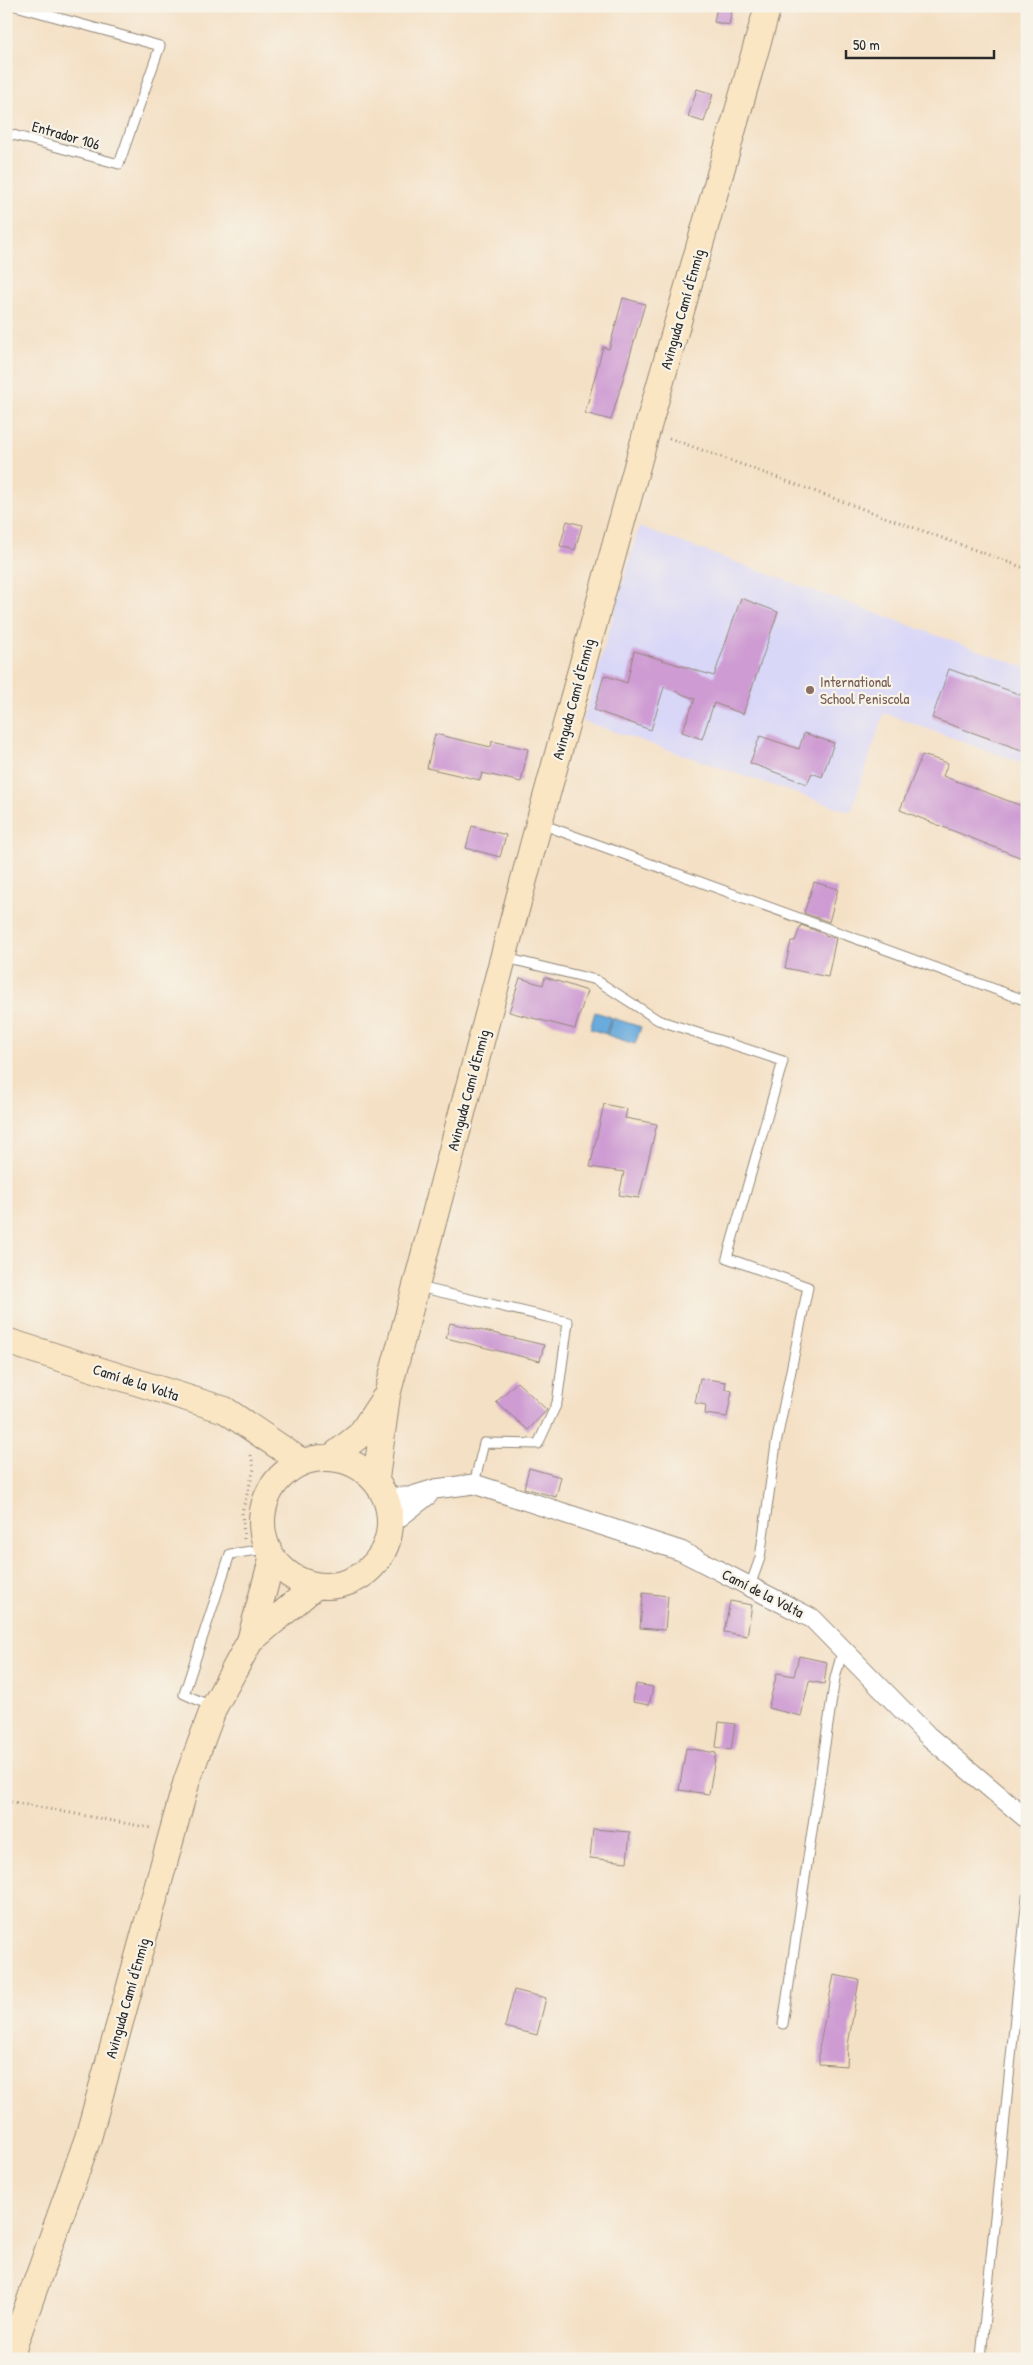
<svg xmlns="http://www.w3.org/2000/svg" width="1033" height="2365" viewBox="0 0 1033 2365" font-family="'Patrick Hand',sans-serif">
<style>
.built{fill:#d9d7f8}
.water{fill:#69abdd;stroke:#4a6b84}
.building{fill:#ce9bd3}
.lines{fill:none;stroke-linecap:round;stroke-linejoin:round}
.lane-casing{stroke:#908678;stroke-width:11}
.street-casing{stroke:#908678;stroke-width:21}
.secondary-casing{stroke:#908678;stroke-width:28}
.path{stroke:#908678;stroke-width:3;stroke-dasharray:1 4;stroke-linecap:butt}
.lane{stroke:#fff;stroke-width:9}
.street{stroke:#fff;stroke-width:19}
.secondary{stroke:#fbe6c3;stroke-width:26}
.education-dot{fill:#8d6e63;stroke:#f7f3e8;stroke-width:2}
.labels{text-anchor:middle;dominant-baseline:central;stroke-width:4.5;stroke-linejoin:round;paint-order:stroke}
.street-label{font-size:15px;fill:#2b2b2b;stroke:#f7f3e8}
.education-label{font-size:15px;fill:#785e54;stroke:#f7f3e8;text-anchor:start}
</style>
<rect width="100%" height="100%" fill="#f7f3e8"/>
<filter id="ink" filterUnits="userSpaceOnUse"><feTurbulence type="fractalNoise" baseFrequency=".02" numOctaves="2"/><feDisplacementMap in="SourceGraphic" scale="10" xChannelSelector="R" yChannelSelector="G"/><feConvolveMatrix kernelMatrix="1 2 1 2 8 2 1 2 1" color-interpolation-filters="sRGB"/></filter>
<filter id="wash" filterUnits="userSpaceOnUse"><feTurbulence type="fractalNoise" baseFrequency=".0096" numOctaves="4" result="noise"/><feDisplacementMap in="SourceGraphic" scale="20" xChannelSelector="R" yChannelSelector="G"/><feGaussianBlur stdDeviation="1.12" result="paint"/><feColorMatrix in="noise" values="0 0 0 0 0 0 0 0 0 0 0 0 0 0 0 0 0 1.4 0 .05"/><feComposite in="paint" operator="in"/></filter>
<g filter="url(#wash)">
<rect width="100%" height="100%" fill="#f4e0c5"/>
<path class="built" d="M639 527 1027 668V765L884 713 851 812 583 721Z"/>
<path class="water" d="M595 1012 611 1017 606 1034 590 1029Z
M612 1018 641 1027 635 1044 607 1035Z"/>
<g id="blocks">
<path class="building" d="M717 6H733L729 25 714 22Z
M697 89 713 94 704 122 688 117Z
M623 298 645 304 611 420 585 413 603 347 609 349Z
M567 521 582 525 575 550 560 546Z
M741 598 778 612 743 714 714 703 702 739 682 732 695 699 664 687 651 730 594 710 604 675 627 683 634 651 714 676Z
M949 669 1027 697V752L932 718Z
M804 733 834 743 822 777 812 773 807 784 750 763 760 736 799 749Z
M435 734 491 747 492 741 528 749 521 782 482 773 480 780 427 768Z
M922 755 948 763 943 776 1027 808V860L900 810Z
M472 826 506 835 500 857 466 848Z
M814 882 838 889 829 922 804 913Z
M801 925 825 934V936L836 938 828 977 785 968 791 941H795Z
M545 977 587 991 575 1029 509 1012 520 978 543 985Z
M604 1104 627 1109 625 1118 657 1124 639 1198 619 1195 624 1172 590 1167Z
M450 1323 544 1345 540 1361 446 1338Z
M700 1378 726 1382 725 1389 732 1391 727 1417 705 1414 706 1405 695 1403Z
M517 1382 547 1410 528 1430 496 1402Z
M529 1468 561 1477 556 1497 524 1488Z
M643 1593 668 1596 665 1630 640 1628Z
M730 1601 752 1605 747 1636 724 1632Z
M799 1656 827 1662 824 1684 809 1681 801 1716 768 1708 777 1673 794 1676Z
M636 1684 653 1687 649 1705 633 1702Z
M719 1722 735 1724 731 1750 716 1747Z
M686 1748 716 1753 709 1794 679 1790Z
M593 1829 630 1832 627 1862 590 1858Z
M834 1975 859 1980 848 2045 847 2066 819 2064V2048Z
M514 1990 546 1998 537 2035 505 2027Z"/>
</g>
</g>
<g filter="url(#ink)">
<use href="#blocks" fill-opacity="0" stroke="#908678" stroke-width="1"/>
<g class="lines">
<g class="lane-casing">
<path id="lane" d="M6 133 119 164 160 46 16 6
M541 824 1027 1001
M506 958 596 980 658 1020 783 1061 727 1258 808 1287 776 1444 760 1558 750 1586
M419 1287 568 1322 557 1403 538 1444 484 1443 474 1484
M211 1706 184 1694 230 1554 266 1549
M783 2024 835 1678 843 1649
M981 2357 1027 1897"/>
</g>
<g class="street-casing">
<path id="street" d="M387 1497H409L435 1489 474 1484 681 1551 813 1619 928 1736 1027 1819
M392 1523 428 1495"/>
</g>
<g class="secondary-casing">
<path id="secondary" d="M6 1341 225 1410 302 1462
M332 1457 360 1435 384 1399
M262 1522a64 64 0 1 1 128 0a64 64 0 1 1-128 0Z
M376 1479 387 1395 539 823 647 430 768 6
M250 1641 314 1587
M9 2359 88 2138 187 1780 214 1707 250 1641 272 1559"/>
</g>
<path class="path" d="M669 438 1027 569
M244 1539 242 1512 254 1469 251 1455
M6 1801 151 1828"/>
<use href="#lane" class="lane"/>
<use href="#street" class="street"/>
<use href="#secondary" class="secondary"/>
</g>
</g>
<circle class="education-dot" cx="810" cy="690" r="5"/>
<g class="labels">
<g class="street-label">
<text transform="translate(66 135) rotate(16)">Entrador 106</text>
<text transform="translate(682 309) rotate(-74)">Avinguda Camí d'Enmig</text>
<text transform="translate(573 699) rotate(-75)">Avinguda Camí d'Enmig</text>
<text transform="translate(468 1090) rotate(-75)">Avinguda Camí d'Enmig</text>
<text transform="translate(136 1382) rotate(18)">Camí de la Volta</text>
<text transform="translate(763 1593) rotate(27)">Camí de la Volta</text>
<text transform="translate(127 1998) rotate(-74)">Avinguda Camí d'Enmig</text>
</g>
<g class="education-label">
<text x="820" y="681">International<tspan x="820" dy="17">School Peniscola</tspan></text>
</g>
</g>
<rect width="1033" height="2365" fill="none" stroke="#f7f3e8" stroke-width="25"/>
<path d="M846 50v8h148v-8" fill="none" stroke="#2b2b2b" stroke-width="2.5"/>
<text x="853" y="50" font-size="15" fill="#2b2b2b" stroke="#f7f3e8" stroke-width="4" paint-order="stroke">50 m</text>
</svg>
